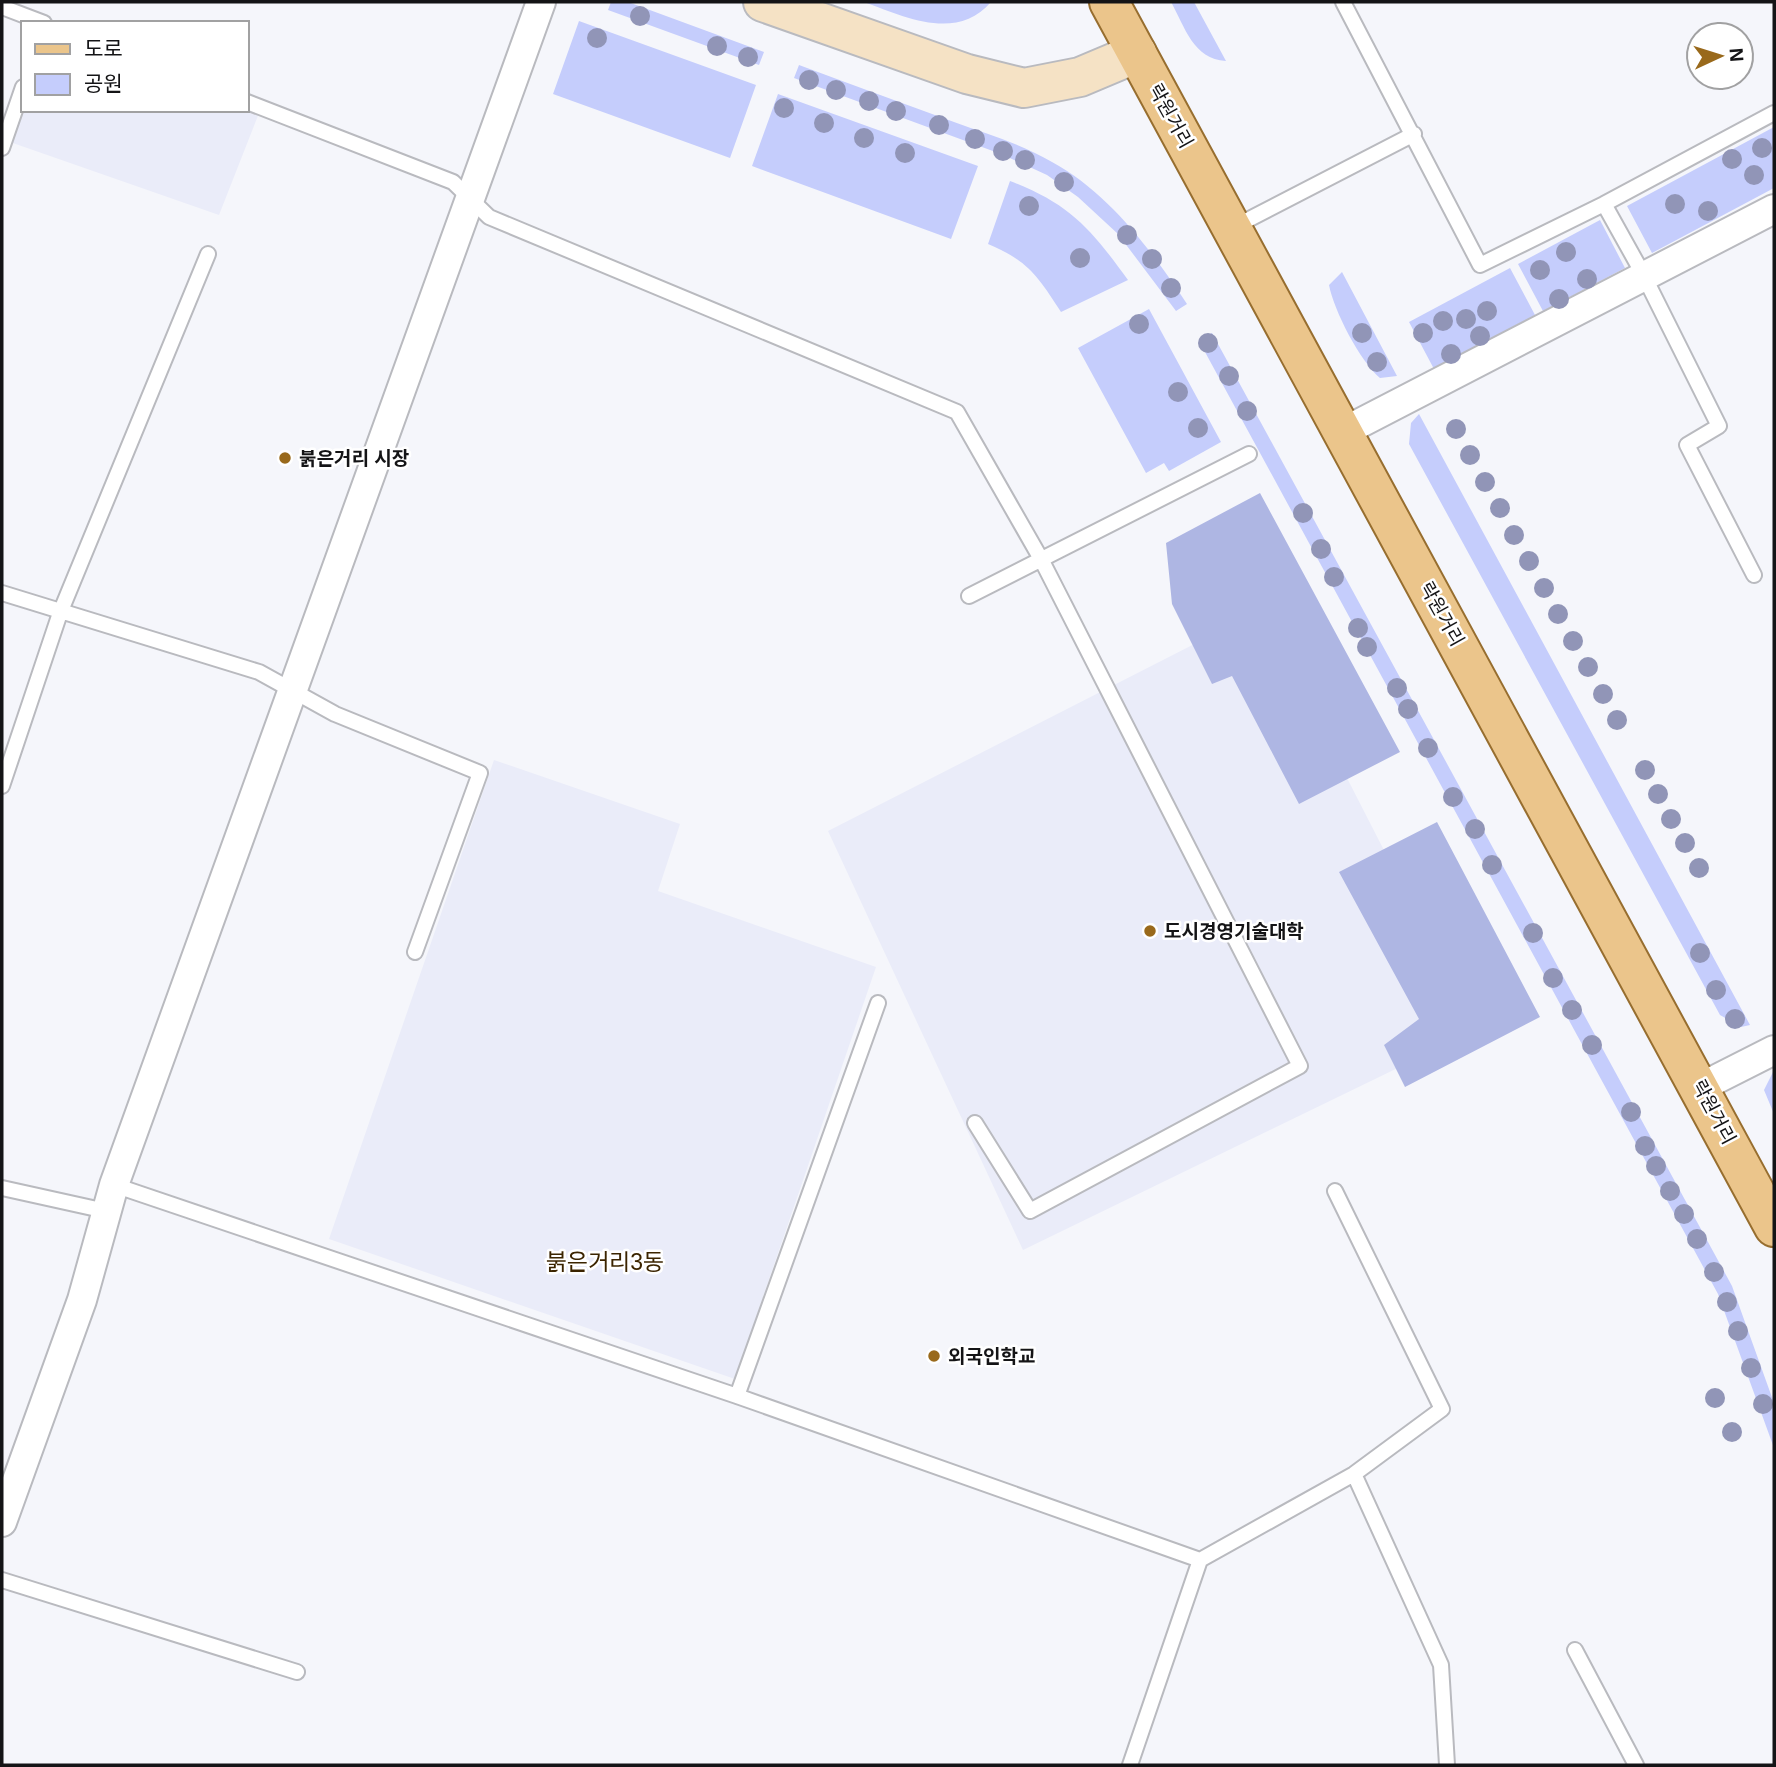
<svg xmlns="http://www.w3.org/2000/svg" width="1776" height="1767" viewBox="0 0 1776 1767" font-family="Arial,'Noto Sans KR',sans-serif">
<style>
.built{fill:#eaecf9}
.green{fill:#c5cdfc}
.forest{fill:#aeb6e3}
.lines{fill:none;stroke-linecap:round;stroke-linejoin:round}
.lane-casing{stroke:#b9babf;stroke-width:18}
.street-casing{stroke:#b9babf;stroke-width:32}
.secondary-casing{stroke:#b9babf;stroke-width:42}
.primary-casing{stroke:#976e2f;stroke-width:42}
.lane{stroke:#fff;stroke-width:14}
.street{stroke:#fff;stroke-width:28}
.secondary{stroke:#f5e2c5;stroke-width:38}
.primary{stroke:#ebc58b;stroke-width:38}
.tree{fill:#9195b7}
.poi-dot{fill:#99691b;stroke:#fff;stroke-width:2.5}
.labels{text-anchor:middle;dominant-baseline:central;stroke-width:5;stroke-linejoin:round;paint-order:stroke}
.street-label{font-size:19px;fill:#141416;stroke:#fff}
.poi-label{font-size:19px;font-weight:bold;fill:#141416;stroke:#fff;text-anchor:start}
.quarter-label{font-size:23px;fill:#3b2400;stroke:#fff}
</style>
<rect width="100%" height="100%" fill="#f5f6fb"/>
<path class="built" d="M247 108 259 113 219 215 10 142 23 110Z
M1261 610 1476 1030 1023 1250 828 831Z
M494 760 680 824 658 891 876 967 735 1379 329 1239Z"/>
<path class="green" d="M611 2H628L764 52 759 65 608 10Z
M864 2H991C957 42 905 17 864 2Z
M1171 2H1194L1226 61C1193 59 1185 27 1171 2Z
M579 21 756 85 730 158 553 94Z
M799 65C850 84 902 103 954 122 987 134 1022 144 1052 162 1109 193 1152 251 1187 304L1176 311 1118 234 1078 197 1047 175 1001 154 794 78Z
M778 94 978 166 951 239 752 166Z
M1774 127V188L1652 253 1627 206Z
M1010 181C1070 204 1091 229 1128 280L1061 312C1038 276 1027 260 988 244Z
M1600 220 1625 268 1543 311 1518 264Z
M1510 268 1535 315 1434 369 1409 322Z
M1342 272 1397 376 1380 378C1360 361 1334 311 1329 285Z
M1149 309 1221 442 1169 471 1164 463 1146 473 1078 348Z
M1212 333 1732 1286 1774 1403V1448L1718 1294 1199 341Z
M1419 414 1750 1025 1741 1027 1720 1015 1409 444 1411 423Z
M1773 1072 1774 1075V1114L1764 1090Z"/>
<path class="forest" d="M1260 493 1400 752 1299 804 1232 676 1212 684 1172 604 1166 543Z
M1437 822 1540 1017 1405 1087 1384 1045 1419 1019 1339 872Z"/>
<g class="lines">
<g class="lane-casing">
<path id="lane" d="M1343 2 1480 265 1604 204 1643 274 1719 426 1687 445 1754 575
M2 7 44 23
M247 102 453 182 489 217 957 412 1041 559 1300 1066 1030 1211 975 1123
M2 148 23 87
M1604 204 1774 113
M1232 228 1414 134
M2 593 259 672 335 714 480 773 415 952
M969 596 1249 454
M2 786 60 613 208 254
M114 1185 737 1396 1200 1560 1354 1474 1442 1409 1335 1191
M2 1188 106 1211
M737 1396 878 1003
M1354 1474 1441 1665 1447 1765
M2 1580 297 1672
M1575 1650 1636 1765
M1130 1765 1200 1560"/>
</g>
<g class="street-casing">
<path id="street" d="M1343 432 1774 209
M1701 1087 1774 1050
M2 1522 82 1300 114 1185 541 2"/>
</g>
<g class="secondary-casing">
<path id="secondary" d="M763 2 967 74 1024 88 1080 77 1137 53"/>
</g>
<g class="primary-casing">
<path id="primary" d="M1109 2 1774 1227"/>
</g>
<use href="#lane" class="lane"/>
<use href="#street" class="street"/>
<use href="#secondary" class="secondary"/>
<use href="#primary" class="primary"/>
</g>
<g class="tree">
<circle cx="640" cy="16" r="10"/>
<circle cx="597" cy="38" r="10"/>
<circle cx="717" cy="46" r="10"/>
<circle cx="748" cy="57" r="10"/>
<circle cx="809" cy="80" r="10"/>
<circle cx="836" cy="90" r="10"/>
<circle cx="869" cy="101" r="10"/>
<circle cx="784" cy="108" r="10"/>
<circle cx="896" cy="111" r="10"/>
<circle cx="824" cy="123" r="10"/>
<circle cx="939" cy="125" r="10"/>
<circle cx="864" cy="138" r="10"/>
<circle cx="975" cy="139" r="10"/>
<circle cx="1762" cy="148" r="10"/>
<circle cx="1003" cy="151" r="10"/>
<circle cx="905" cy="153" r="10"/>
<circle cx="1732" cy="159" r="10"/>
<circle cx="1025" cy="160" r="10"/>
<circle cx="1754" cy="175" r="10"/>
<circle cx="1064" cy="182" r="10"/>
<circle cx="1675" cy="204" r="10"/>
<circle cx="1029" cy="206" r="10"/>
<circle cx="1708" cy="211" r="10"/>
<circle cx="1127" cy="235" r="10"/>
<circle cx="1566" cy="252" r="10"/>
<circle cx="1080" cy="258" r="10"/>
<circle cx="1152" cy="259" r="10"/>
<circle cx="1540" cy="270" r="10"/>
<circle cx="1587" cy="279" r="10"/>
<circle cx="1171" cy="288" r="10"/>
<circle cx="1559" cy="299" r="10"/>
<circle cx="1487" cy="311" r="10"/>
<circle cx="1466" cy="319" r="10"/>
<circle cx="1443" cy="321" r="10"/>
<circle cx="1139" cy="324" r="10"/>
<circle cx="1362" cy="333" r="10"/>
<circle cx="1423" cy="333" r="10"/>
<circle cx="1480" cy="336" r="10"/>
<circle cx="1208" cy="343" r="10"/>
<circle cx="1451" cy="354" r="10"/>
<circle cx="1377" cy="362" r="10"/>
<circle cx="1229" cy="376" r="10"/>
<circle cx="1178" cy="392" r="10"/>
<circle cx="1247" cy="411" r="10"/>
<circle cx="1198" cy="428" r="10"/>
<circle cx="1456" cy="429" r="10"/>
<circle cx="1470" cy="455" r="10"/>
<circle cx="1485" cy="482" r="10"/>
<circle cx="1500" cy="508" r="10"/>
<circle cx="1303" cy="513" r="10"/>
<circle cx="1514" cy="535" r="10"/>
<circle cx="1321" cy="549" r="10"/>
<circle cx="1529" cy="561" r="10"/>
<circle cx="1334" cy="577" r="10"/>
<circle cx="1544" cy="588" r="10"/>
<circle cx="1558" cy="614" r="10"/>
<circle cx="1358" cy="628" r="10"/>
<circle cx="1573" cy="641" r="10"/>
<circle cx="1367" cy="647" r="10"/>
<circle cx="1588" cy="667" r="10"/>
<circle cx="1397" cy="688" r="10"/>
<circle cx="1603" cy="694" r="10"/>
<circle cx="1408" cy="709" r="10"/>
<circle cx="1617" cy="720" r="10"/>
<circle cx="1428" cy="748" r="10"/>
<circle cx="1645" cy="770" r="10"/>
<circle cx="1658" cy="794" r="10"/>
<circle cx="1453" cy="797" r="10"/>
<circle cx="1671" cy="819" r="10"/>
<circle cx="1475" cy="829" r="10"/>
<circle cx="1685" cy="843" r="10"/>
<circle cx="1492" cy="865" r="10"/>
<circle cx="1699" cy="868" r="10"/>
<circle cx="1533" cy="933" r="10"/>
<circle cx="1700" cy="953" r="10"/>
<circle cx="1553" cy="978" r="10"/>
<circle cx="1716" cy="990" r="10"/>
<circle cx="1572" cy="1010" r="10"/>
<circle cx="1735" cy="1019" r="10"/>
<circle cx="1592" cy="1045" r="10"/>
<circle cx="1631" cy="1112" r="10"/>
<circle cx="1645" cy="1146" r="10"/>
<circle cx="1656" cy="1166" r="10"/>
<circle cx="1670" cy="1191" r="10"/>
<circle cx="1684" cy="1214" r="10"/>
<circle cx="1697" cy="1239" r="10"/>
<circle cx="1714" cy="1272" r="10"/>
<circle cx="1727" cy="1302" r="10"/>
<circle cx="1738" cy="1331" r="10"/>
<circle cx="1751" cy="1368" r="10"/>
<circle cx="1715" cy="1398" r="10"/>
<circle cx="1763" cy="1404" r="10"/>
<circle cx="1732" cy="1432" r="10"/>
</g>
<g class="poi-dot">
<circle cx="285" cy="458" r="7"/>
<circle cx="1150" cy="931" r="7"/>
<circle cx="934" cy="1356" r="7"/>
</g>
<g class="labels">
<g class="street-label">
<text transform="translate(1171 116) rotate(61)">락원거리</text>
<text transform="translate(1442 614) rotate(61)">락원거리</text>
<text transform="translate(1714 1112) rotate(62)">락원거리</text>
</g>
<g class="poi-label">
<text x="299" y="458">붉은거리 시장</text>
<text x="1164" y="931">도시경영기술대학</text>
<text x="948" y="1356">외국인학교</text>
</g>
<g class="quarter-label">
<text x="605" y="1262">붉은거리3동</text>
</g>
</g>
<rect width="1776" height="1767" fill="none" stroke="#141416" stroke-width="7"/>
<rect x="21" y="21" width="228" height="91" fill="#ffffff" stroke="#a1a1a2" stroke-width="2"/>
<rect x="35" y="44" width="35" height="10" fill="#ebc58b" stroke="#a1a1a2" stroke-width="2"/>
<text x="84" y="56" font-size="21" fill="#141416">도로</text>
<rect x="35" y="74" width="35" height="21" fill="#c5cdfc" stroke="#a1a1a2" stroke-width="2"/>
<text x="84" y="91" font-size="21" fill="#141416">공원</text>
<g transform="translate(1720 56) rotate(86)"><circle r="33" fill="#ffffff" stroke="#a1a1a2" stroke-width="2"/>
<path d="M0-5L12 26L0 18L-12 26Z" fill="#99691b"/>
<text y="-10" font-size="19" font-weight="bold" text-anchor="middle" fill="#141416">N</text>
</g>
</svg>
